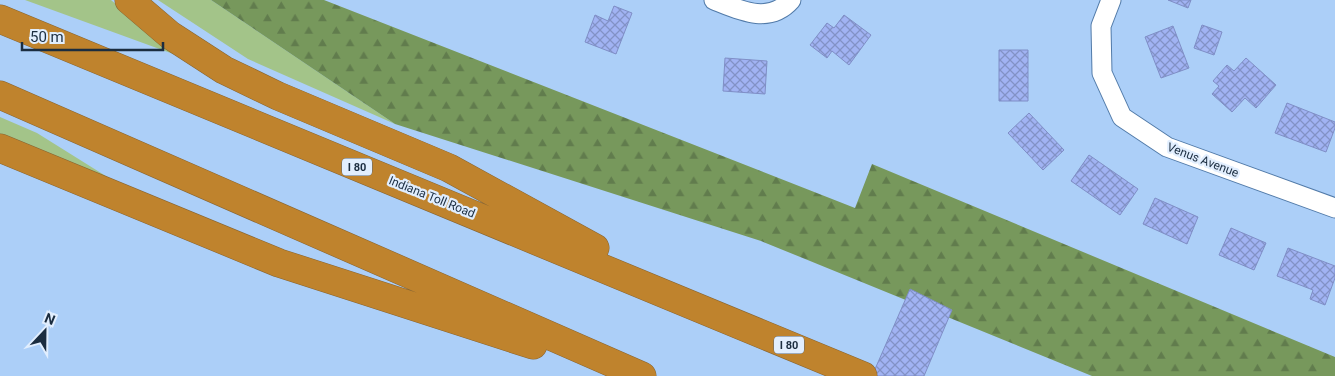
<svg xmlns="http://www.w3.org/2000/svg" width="1335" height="376" viewBox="0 0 1335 376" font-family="Roboto,sans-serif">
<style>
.green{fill:#a3c489}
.forest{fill:url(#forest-firs)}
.building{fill:url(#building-cross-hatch);stroke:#7f8ec6}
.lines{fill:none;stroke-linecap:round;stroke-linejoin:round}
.minor-casing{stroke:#527ba9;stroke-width:21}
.motorway-casing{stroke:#866534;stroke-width:29}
.minor{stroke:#fff;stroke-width:19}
.motorway{stroke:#bf832d;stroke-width:28}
.labels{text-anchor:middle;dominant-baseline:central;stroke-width:4.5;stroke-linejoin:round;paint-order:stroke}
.shield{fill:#e1eefe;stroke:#566779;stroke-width:1}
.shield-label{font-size:11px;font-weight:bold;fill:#1b2d40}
.street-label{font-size:12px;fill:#1b2d40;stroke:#e1eefe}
</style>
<defs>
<pattern id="forest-firs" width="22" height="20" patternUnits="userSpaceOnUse" patternTransform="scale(1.25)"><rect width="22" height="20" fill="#77985c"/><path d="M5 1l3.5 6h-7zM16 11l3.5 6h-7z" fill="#617c4d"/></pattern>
<pattern id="building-cross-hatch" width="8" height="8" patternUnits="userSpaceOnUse" patternTransform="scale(1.25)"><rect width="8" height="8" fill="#a1b3f3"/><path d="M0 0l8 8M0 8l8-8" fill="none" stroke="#8292c6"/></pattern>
</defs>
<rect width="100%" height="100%" fill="#accff8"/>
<path class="green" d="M25 0H111L176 55Z
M158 0H211L395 124 248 59Z
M0 117 37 133 109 178 0 135Z"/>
<path class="forest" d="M211 0H324L855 208 872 164 1335 357V376H1092L761 241 395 124Z"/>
<path class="building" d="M1168 0H1191L1188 8Z
M614 6 632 13 616 54 585 42 595 15 608 21Z
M844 15 871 35 849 65 832 51 827 58 810 45 827 23 834 28Z
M1202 25 1222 32 1214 55 1194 48Z
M1173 26 1189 68 1161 78 1145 37Z
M999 50H1028V101H999Z
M725 58 767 61 765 94 723 91Z
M1246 58 1276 85 1256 108 1245 98 1232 112 1212 94 1219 86 1213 81 1227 65 1234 71Z
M1287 103 1335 122V128L1326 152 1275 133Z
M1029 113 1064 150 1043 170 1008 133Z
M1089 155 1138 189 1120 215 1071 181Z
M1155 198 1198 217 1187 244 1143 224Z
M1231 228 1266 243 1254 270 1219 255Z
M1288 248 1335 266V278L1325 305 1310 299 1313 290 1277 276Z
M910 289 952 310 924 376H872Z"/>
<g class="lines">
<g class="minor-casing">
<path id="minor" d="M714 0C739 10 769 25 791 0
M1111 0 1101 26 1102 73 1122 117 1167 147 1335 208"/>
</g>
<g class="motorway-casing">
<path id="motorway" d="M129 0 170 35 224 70 278 96 449 168 595 248
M0 19 863 376
M0 95 642 376
M0 148 279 263 533 345"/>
</g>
<use href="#minor" class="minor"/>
<use href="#motorway" class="motorway"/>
</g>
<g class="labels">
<g class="shield">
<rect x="342" y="158.5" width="30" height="17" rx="4"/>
<rect x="774" y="336.5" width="30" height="17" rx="4"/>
</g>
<g class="shield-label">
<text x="357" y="167">I 80</text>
<text x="789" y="345">I 80</text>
</g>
<g class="street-label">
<text transform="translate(1203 160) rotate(21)">Venus Avenue</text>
<text transform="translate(432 197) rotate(22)">Indiana Toll Road</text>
</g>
</g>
<g transform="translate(45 331) rotate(22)" stroke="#e1eefe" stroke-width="4" paint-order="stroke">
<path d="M0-4L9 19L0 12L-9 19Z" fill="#1b2d40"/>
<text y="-8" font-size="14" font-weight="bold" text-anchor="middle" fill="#1b2d40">N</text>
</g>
<path d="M22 42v8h141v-8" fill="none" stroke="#1b2d40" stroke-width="2.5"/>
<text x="30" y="42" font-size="15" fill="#1b2d40" stroke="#e1eefe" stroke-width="4" paint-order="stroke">50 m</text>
</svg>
